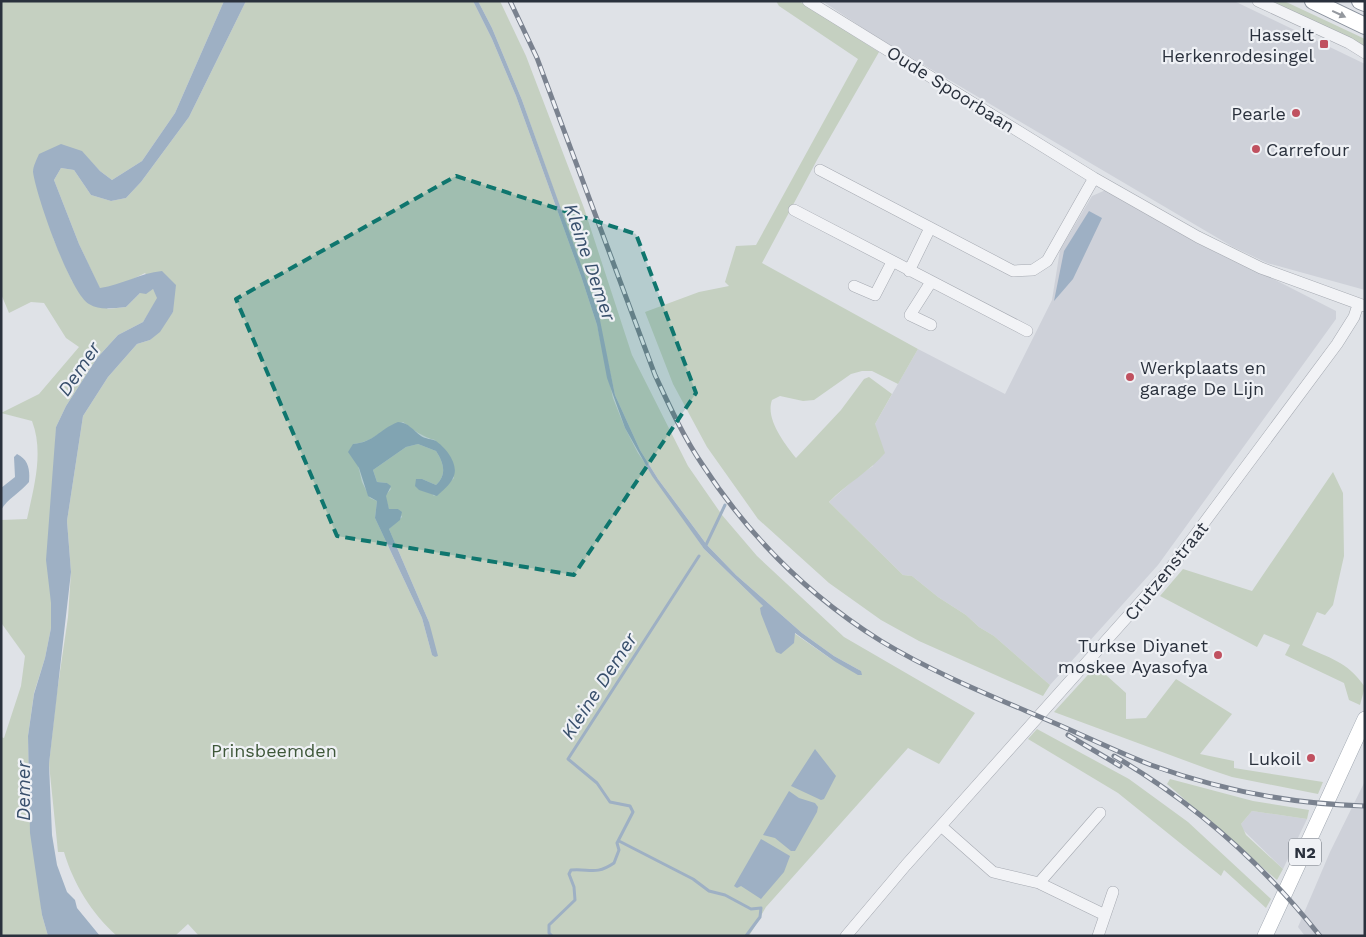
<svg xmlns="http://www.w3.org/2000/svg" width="1366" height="937" viewBox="0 0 1366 937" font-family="'Work Sans',sans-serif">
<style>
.built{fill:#ced1d9}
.green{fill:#c5d0c1;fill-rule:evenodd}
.water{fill:#9eb0c4}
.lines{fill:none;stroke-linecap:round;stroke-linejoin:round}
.stream{stroke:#9eb0c4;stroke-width:3}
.minor-casing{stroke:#a5a9b1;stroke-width:12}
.major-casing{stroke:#a0a7b1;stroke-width:16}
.highway-casing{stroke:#88909c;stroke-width:18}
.minor{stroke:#f2f3f6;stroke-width:11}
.major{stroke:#fff;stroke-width:15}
.highway{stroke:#fff;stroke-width:16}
.rail-casing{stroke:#7a828f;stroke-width:5}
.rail{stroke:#eff1f5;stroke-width:3;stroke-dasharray:9;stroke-linecap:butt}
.oneway{fill:#94989e}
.marked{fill:#0f766e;fill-opacity:0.2;stroke:#0f766e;stroke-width:4;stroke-dasharray:10 6;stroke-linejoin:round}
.poi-dot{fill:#c05160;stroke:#eff1f5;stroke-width:2}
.labels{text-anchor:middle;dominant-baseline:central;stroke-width:4.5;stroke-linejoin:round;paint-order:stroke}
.shield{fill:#eff1f5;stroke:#656b74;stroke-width:1}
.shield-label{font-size:16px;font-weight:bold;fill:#2a313d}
.poi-label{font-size:18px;fill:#2a313d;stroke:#eff1f5;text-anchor:end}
.street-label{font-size:18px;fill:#2a313d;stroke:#eff1f5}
.park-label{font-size:18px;fill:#3e5739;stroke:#eff1f5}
.water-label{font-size:19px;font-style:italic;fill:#384f6c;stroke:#eff1f5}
</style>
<rect width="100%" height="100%" fill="#dfe2e7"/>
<path class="built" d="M822 1H1234L1365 64V290L1267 263 1233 247 878 38Z
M1108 189 1256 270 1336 311V319L1158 565 1050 685 994 636 979 627 966 615 938 597 912 576 903 575 829 502 858 476 873 466 875 424 918 349 1005 394 1052 300 1060 250 1092 196Z
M1365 781V936H1305L1298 927 1330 852Z
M1252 811 1307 819 1283 869 1242 829 1241 824Z"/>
<path class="green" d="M1 1H224L175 113 142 161 112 180 100 171 82 152 33 170 54 240 72 281 108 309 126 307 140 293 153 289 158 298 143 322 118 335 97 358 66 406 56 427 51 628 45 658 34 693 28 736 29 774 42 915 48 936H1V737L4 738 21 686 25 656 2 624 1 520 27 519C34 487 44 452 32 421L1 413 39 394 79 347 66 338 44 303 31 302 9 313 1 294Z
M246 1H473L492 39 516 96 581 276 597 325 613 398 625 428 638 453 704 549 763 606 770 637H794V633L834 661 861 671 834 656 802 633 736 575 707 545 658 479 640 450 615 395 598 315 522 100 492 28 478 1H500L526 56 584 208 632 355 688 466 722 515 757 556 844 637 975 713 939 764 908 748 766 907 749 936H199L188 924 175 936H117C92 914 73 883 64 852H58L49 764 56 699 68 617 71 572 67 521 83 416 108 377 137 344 150 340 173 312 145 273 121 285 100 289 79 244 54 180 61 168 74 170 91 195 111 201 126 198 141 182 189 117ZM403 422C414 430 422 437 435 440L454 478 434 496 422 479 436 485C447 475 444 463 436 451L418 444 406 447 373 470 377 482 387 483 391 489 385 496 389 509H398L402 517 389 529 429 622 432 655 422 618 375 518 377 501 370 498 362 482 353 444C375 442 381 428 403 422Z
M776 1H799L879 52 817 160 762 263 918 349 898 384 872 371H862L851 374 814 400 803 401 780 396 772 400C765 419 785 444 796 458L841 410 864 379 869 377 892 394 875 424 885 453C869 472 846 484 829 502L903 575 912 576 938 597 966 615 979 627 994 636 1050 685 1043 696 919 641 881 620 829 583 758 519 707 447 673 384 645 312 699 292 729 286 725 282 736 246 756 245 858 59 779 6Z
M1272 1H1284L1365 39V49Z
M1333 472 1343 493 1344 556 1333 605 1325 615 1317 612 1302 645C1330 659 1346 660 1365 687L1360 705 1349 700 1344 683 1285 655 1290 645 1264 634 1257 647 1160 596 1183 569 1252 591Z
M1096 666 1126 693V719L1146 718 1176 679 1232 714 1200 754 1234 761V768L1323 782 1318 794 1232 777 1208 769 1054 712Z
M1037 729 1129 779 1188 822 1271 899 1266 908 1224 870 1221 876 1118 793 1028 739Z
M1170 779 1253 801 1309 810 1307 819 1252 811 1241 824 1246 835 1283 869 1277 880 1167 784Z"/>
<path class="water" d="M224 1H246L189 117 141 182 126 198 111 201 91 195 74 170 61 168 54 180 79 244 100 288C122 285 140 273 162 271L176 285 173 312 160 332 150 340 137 344 108 377 83 416 67 521 71 572 49 764 52 835 57 865 67 892 75 900 77 908 100 936H48L42 915 30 833 28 736 34 694 45 658 51 628V603L46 560 56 427 66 406 97 358 118 335 143 322 157 298 153 289 146 294 140 293 126 307C113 308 100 311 89 304 70 293 36 195 33 172 33 166 37 159 39 154L61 144 82 151 100 171 112 180 142 161 175 113Z
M473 1H478L492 28 522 100 599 315 615 395 640 450 658 479 707 545 736 575 802 633 834 656 861 671 862 675H858L834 661 795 633 794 643 781 654 776 652 761 614 760 608 763 606 704 549 652 476 625 428 607 378 597 325 581 276 516 96 492 39Z
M1089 211 1102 218 1073 279 1054 301 1064 251Z
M398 422C408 422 414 431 421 436 425 439 432 439 436 441 446 448 460 465 453 478 450 485 442 491 437 496L419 490 415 486 416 479H422L436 485C447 475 444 463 436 451L418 444 406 447 373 470 377 482 387 483 391 486 386 496 389 509H398L402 512 400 520 389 529 429 622 438 656 435 657 432 655 422 618 375 518 377 501 368 496 359 468 348 452 353 444C375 442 378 430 398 422Z
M17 454C29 460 30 470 29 482 20 493 8 498 1 510V488L15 477 14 457Z
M815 749 836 776 824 799 821 800 791 786Z
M789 791 799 798 815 803 818 807 817 812 795 851H791L775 838 763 835Z
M761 839 790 856 784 872 761 899 741 886 737 888 734 886Z"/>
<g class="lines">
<path class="stream" d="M705 547 725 505
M619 841 693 879 709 891 725 895 751 909 761 908 760 917 746 936
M552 936 549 933V925L575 900 574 887 569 874 571 870C589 868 595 876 614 863L619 850 617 843 633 812 630 806 610 802 597 783 568 759 699 556"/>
<g class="minor-casing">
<path id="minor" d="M808 1 1094 178 1198 237 1261 268 1365 306
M1258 1 1349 43 1365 53
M820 170 1013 271 1033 270 1047 261 1094 178
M794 210 1027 331
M909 271 930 228
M931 282 910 315 931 325
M854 286 875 295 892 262
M941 826 993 872 1039 883 1105 915
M1039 883 1100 813
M846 936 906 865 1169 570 1337 344 1354 317 1358 305
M1098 936 1113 892"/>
</g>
<g class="major-casing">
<path id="major" d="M1265 936 1365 719"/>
</g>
<g class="highway-casing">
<path id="highway" d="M1313 1 1365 26
M1360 1 1365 3"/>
</g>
<use href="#minor" class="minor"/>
<use href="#major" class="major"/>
<use href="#highway" class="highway"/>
<g class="rail-casing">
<path id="rail" d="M510 1 537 58 655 375C669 405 683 436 702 464 748 535 809 596 881 641 937 675 999 699 1059 725 1089 738 1120 753 1151 765 1220 790 1292 804 1365 806
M1068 735 1120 766
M1114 756C1193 802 1263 864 1320 936"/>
</g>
<use href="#rail" class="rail"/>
</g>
<defs><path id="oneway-solid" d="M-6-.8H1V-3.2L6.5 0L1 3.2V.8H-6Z" transform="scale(1.25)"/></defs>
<use class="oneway" href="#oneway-solid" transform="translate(1339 14) rotate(25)"/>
<path class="marked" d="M456 176 636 234 696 393 574 575 337 536 236 299Z"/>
<g class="poi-dot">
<rect x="1319" y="39" width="10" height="10" rx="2.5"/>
<circle cx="1296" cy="113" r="5"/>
<circle cx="1256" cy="149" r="5"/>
<circle cx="1130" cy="377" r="5"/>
<circle cx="1218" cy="655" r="5"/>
<circle cx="1311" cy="758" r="5"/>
</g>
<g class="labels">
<rect class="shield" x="1289" y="838.5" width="32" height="27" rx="4"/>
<g class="shield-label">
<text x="1305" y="852">N2</text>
</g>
<g class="poi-label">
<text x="1314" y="34">Hasselt<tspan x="1314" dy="21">Herkenrodesingel</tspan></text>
<text x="1286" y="113">Pearle</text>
<text x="1266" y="149" text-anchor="start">Carrefour</text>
<text x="1140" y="367" text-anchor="start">Werkplaats en<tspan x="1140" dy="21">garage De Lijn</tspan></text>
<text x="1208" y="645">Turkse Diyanet<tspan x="1208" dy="21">moskee Ayasofya</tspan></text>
<text x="1301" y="758">Lukoil</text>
</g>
<g class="street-label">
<text transform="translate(951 89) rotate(32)">Oude Spoorbaan</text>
<text transform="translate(1166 571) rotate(-51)">Crutzenstraat</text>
</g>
<g class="park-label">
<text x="274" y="750">Prinsbeemden</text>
</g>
<g class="water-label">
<text transform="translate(590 262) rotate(71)">Kleine Demer</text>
<text transform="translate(79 369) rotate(-56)">Demer</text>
<text transform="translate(599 686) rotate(-57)">Kleine Demer</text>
<text transform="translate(23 791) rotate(-90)">Demer</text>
</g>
</g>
<rect width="1366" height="937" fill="none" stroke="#2a313d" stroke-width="5"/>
</svg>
